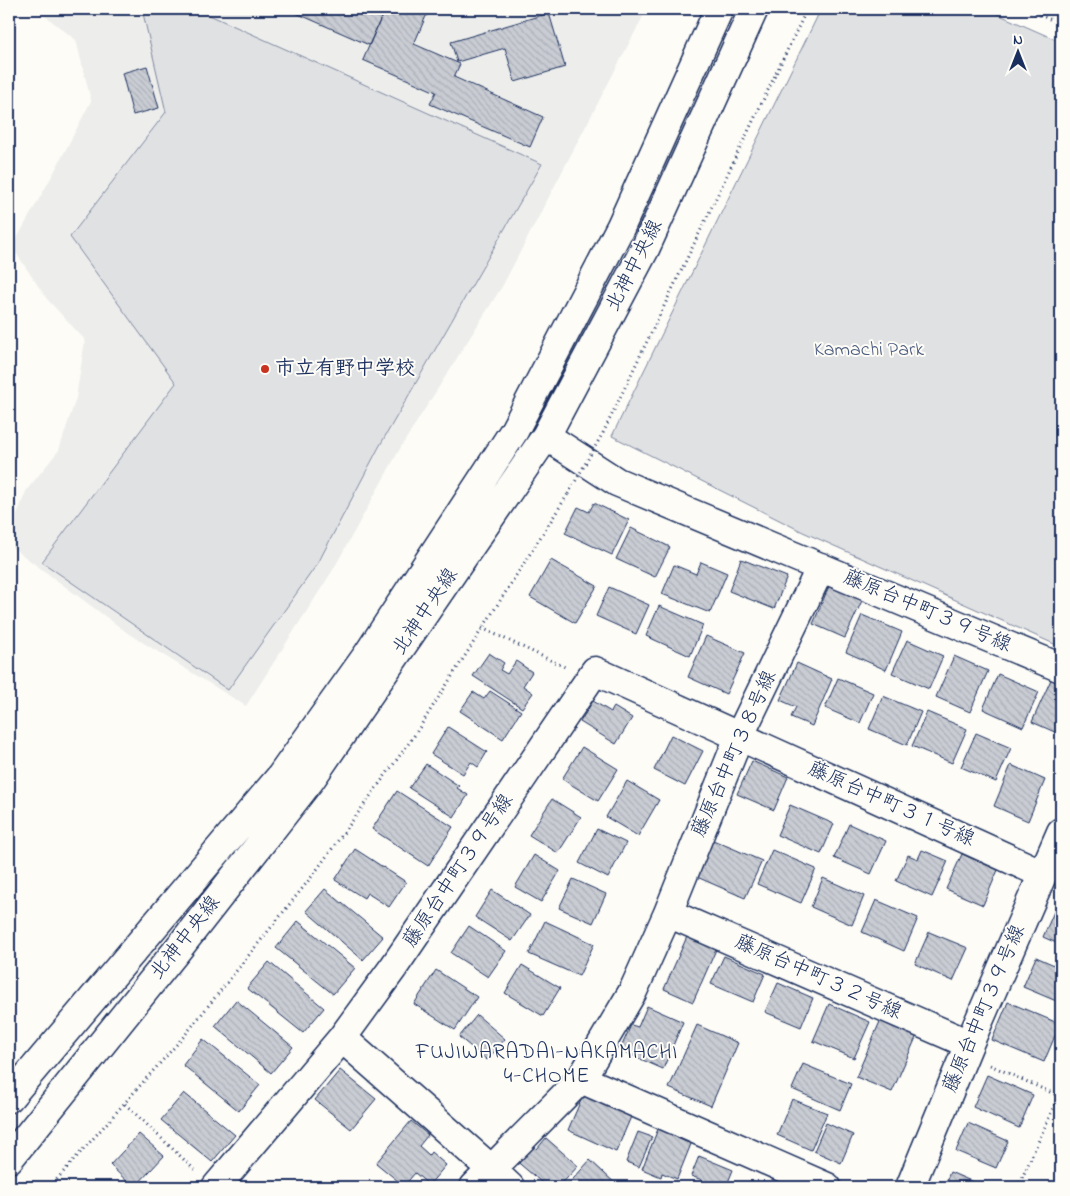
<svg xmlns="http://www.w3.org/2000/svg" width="1070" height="1196" viewBox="0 0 1070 1196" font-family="'Indie Flower','Klee One',sans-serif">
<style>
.built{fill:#edeeec}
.green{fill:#e0e1e3;stroke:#7e88a0}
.building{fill:url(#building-back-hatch);stroke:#1b2f5e}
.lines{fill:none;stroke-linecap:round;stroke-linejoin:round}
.minor-casing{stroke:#1b2f5e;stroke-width:31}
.path{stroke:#1b2f5e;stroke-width:3;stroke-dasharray:1 4;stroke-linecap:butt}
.minor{stroke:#fdfcf7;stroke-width:28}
.path-bridge{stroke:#1b2f5e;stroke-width:3;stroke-dasharray:1 4;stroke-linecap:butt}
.poi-dot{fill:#c8321e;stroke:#fdfcf7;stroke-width:2}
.labels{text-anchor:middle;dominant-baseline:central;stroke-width:4;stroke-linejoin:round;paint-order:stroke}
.street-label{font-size:20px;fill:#1b2f5e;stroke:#fdfcf7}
.park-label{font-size:20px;fill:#4c5c7f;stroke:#fdfcf7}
.poi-label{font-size:20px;font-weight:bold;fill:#1b2f5e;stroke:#fdfcf7;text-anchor:start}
.neighbourhood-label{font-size:21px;letter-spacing:1px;fill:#1b2f5e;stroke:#fdfcf7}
</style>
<defs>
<pattern id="building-back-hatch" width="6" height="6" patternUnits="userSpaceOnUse" patternTransform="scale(1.25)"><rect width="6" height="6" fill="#c9ccd3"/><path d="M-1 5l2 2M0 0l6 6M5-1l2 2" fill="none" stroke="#acb0b8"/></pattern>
</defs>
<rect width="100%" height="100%" fill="#fdfcf7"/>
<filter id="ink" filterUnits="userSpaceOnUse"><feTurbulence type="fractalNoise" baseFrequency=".02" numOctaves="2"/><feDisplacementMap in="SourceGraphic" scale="10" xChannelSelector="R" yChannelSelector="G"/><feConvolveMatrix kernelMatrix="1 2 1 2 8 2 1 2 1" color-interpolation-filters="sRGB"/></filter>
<g filter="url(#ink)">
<path class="built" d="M36 9H647L503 285 401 447 333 570 246 706 129 634 9 545V536L26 491 59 450 76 398 85 340 47 299 12 247 53 174 91 101 76 40Z"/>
<path class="green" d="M142 9H196L542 164 379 447 318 563 228 690 42 562 176 383 70 237 166 112Z
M821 9H986L1061 42V647L803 532 612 436Z"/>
<path class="building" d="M287 9H385L369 45Z
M385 9H429L414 44 460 64 454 77 543 117 530 147 430 104 436 92 363 60Z
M549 13 565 67 515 82 505 48 457 62 451 42Z
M147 66 159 108 133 115 122 73Z
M594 503 629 520 612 555 565 533 578 507 589 512Z
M631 528 670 547 655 577 616 559Z
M741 559 787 577 774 609 729 591Z
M551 560 597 586 575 623 530 597Z
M701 562 727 573 710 613 662 594 674 565 696 574Z
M832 579 865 594 845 638 813 624Z
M609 587 649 605 636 634 596 616Z
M659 606 703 625 690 656 646 636Z
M862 615 902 632 886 670 846 652Z
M706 636 745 653 726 694 688 677Z
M907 640 943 656 929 689 892 673Z
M489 653 504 663 500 670 507 674 516 661 532 672 523 686 533 693 522 708 473 676Z
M954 656 988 671 970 712 936 697Z
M797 663 832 679 812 726 791 717 796 707 780 700Z
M998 674 1039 692 1023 727 983 709Z
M1053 675 1061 679V723L1057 733 1032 722Z
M838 678 873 693 860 723 825 708Z
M490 691 521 711 503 739 460 711 473 692 484 699Z
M883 696 921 712 907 745 869 729Z
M593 701 611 712 614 707 632 718 616 744 580 722Z
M927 712 967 729 952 763 912 746Z
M448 727 487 752 478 767 471 762 463 774 431 754Z
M976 733 1011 748 996 782 961 767Z
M671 735 703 751 685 786 654 770Z
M582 747 618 769 598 801 562 779Z
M752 761 788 777 774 810 737 794Z
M426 764 459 786 457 788 468 795 454 817 409 788Z
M1011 765 1045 780 1028 821 994 806Z
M627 781 659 800 638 836 606 817Z
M397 791 453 827 428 866 372 829Z
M552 799 581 817 558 853 529 835Z
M790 805 834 824 821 854 777 835Z
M849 824 886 841 871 874 834 858Z
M597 829 626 843 608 878 579 863Z
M713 840 762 861 745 898 697 877Z
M355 849 406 882 389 907 367 893 364 898 335 880Z
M772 850 816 869 801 903 757 884Z
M922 850 948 861 932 897 896 881 908 855 918 859Z
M962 854 998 870 983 905 946 889Z
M534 855 560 871 541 902 515 887Z
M823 878 864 896 852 925 811 907Z
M573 879 606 894 593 923 559 908Z
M325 889 383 937 363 960 306 911Z
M492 890 530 915 512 941 475 917Z
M876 900 918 918 904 951 862 932Z
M1056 907 1061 910V945L1043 937Z
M298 921 355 968 333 994 276 948Z
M545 921 594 944 579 976 529 954Z
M469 926 506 951 488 977 451 953Z
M689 932 718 945 693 1002 664 989Z
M929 932 968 948 953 981 915 964Z
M724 956 765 974 753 1002 711 984Z
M1036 957 1061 968V1003L1023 987Z
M269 962 324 1008 303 1033 247 988Z
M522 965 560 988 543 1016 505 993Z
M436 970 477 997 455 1030 414 1004Z
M778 983 813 998 801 1027 765 1012Z
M236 1000 293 1047 271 1073 215 1026Z
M1008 1002 1060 1024 1044 1062 992 1040Z
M829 1004 870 1022 854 1058 813 1041Z
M647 1006 683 1022 663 1069 620 1050 631 1025 638 1027Z
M477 1015 505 1039 487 1060 459 1037Z
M882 1017 918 1033 892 1092 856 1077Z
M697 1025 738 1043 711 1106 669 1088Z
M203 1039 260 1085 239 1111 183 1065Z
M803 1064 851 1084 840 1110 792 1089Z
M340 1070 376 1099 351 1129 315 1100Z
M987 1075 1033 1095 1019 1128 973 1107Z
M585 1091 633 1112 616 1152 568 1130Z
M184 1093 235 1135 212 1162 161 1120Z
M792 1099 827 1113 811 1150 777 1135Z
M411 1121 428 1135 419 1146 429 1155 431 1152 446 1165 429 1185 415 1173 404 1186 376 1163Z
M826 1123 853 1135 841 1163 814 1151Z
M968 1123 1008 1141 996 1168 956 1151Z
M660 1124 679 1132 677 1138 691 1144 677 1179 662 1173 661 1177 642 1169Z
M638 1132 652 1137 639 1167 626 1162Z
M139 1134 164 1156 135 1187H133L110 1165Z
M546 1138 578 1166 559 1187H547L514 1159 529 1142 537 1149Z
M699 1156 733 1170 726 1187H699L702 1180 691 1176Z
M590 1160 618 1186 617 1187H566Z
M950 1172 985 1187H944Z"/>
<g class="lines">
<g class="minor-casing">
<path id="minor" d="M546 436 617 482 1061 668
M668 913 969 1044
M342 1038 491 1169 510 1187
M581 1079 827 1187
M9 1098 281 776 368 654 514 431 621 226 719 9
M9 1159 178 949 311 779 546 436 645 249 754 9
M216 1187 342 1038 393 968 595 671 1043 874
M474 1187 581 1079 633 991 668 913 739 737 821 567
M910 1187 969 1044 1061 832"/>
</g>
<path class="path" d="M1026 9 1061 24
M603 433 807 9
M482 628 565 667
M990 1065 1061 1097
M125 1104 195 1170
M50 1187 185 1035 313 875 414 736 568 494
M1018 1187 1061 1091"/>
<use href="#minor" class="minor"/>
<path class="path-bridge" d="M568 494 603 433"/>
</g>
</g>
<circle class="poi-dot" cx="265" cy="369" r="5"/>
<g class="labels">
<g class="street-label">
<text transform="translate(635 266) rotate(-63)">北神中央線</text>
<text transform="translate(426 612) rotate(-56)">北神中央線</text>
<text transform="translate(927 612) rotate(23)">藤原台中町３９号線</text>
<text transform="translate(735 754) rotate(-66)">藤原台中町３８号線</text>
<text transform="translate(891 805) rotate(24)">藤原台中町３１号線</text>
<text transform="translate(459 871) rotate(-56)">藤原台中町３９号線</text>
<text transform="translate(186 938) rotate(-52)">北神中央線</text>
<text transform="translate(818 978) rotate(24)">藤原台中町３２号線</text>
<text transform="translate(985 1009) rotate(-67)">藤原台中町３９号線</text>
</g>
<g class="park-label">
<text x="869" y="350">Kamachi Park</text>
</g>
<g class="poi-label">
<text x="275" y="369">市立有野中学校</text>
</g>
<g class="neighbourhood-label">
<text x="547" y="1053">FUJIWARADAI-NAKAMACHI<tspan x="547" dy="24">4-CHOME</tspan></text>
</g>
</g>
<rect width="1070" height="1196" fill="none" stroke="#fdfcf7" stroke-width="30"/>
<rect x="15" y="15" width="1040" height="1166" fill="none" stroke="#1b2f5e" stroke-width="2" filter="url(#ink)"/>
<g transform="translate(1018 52)" stroke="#fdfcf7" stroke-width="4" paint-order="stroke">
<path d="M0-4L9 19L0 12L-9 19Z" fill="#1b2f5e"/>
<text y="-8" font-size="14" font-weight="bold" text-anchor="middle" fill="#1b2f5e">N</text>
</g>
</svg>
